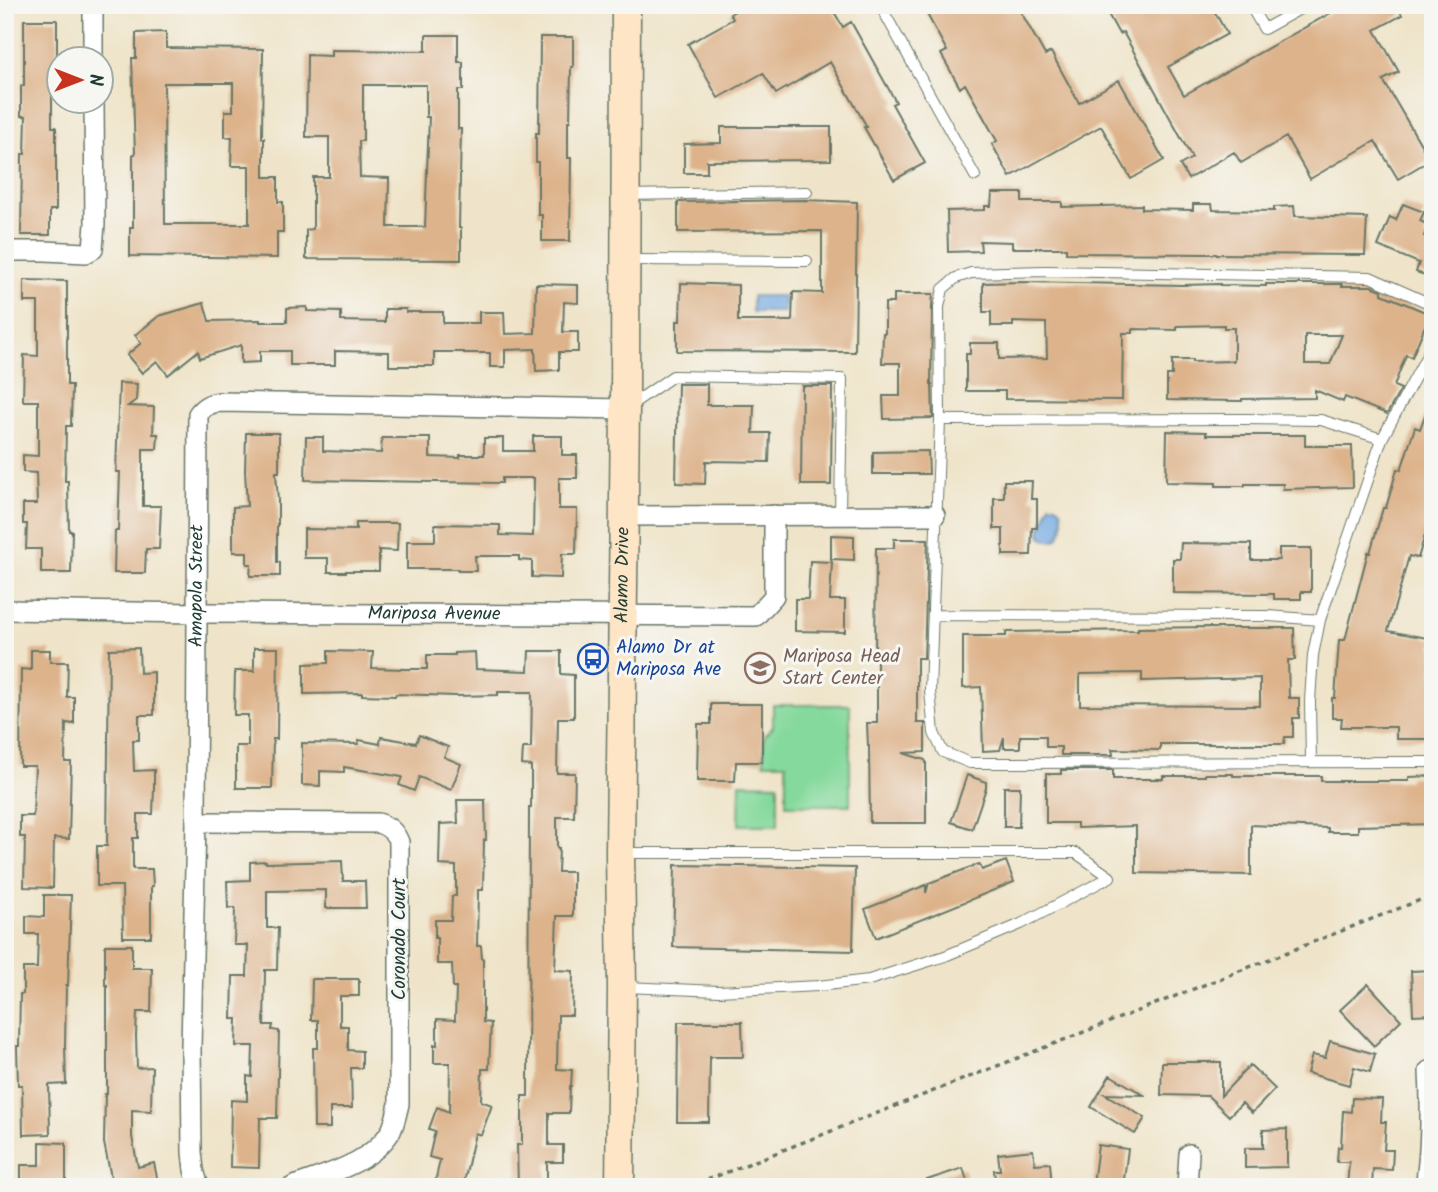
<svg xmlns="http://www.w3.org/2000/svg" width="1438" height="1192" viewBox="0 0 1438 1192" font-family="Kalam,sans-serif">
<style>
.green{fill:#85d99c;stroke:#528b68;stroke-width:2}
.water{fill:#76a9e2;stroke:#4a738b;stroke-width:2}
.building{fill:#ddb38b;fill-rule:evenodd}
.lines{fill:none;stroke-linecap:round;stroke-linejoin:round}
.lane-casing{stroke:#687768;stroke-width:12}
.street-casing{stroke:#687768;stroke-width:22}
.secondary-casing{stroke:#687768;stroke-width:31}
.path{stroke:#687768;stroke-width:3.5;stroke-dasharray:5 5;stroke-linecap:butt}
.lane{stroke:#fff;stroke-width:10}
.street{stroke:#fff;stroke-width:19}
.secondary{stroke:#fde5c5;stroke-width:28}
.labels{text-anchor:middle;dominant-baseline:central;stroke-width:6;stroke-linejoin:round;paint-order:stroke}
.street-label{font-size:19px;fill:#1f3d34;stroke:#f6f6f2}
.transit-label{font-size:19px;fill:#164399;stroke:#f6f6f2;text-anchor:start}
.education-label{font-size:19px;fill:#785e54;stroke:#f6f6f2;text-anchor:start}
</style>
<rect width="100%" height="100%" fill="#f6f6f2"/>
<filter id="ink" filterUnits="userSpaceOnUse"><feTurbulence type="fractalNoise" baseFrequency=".0143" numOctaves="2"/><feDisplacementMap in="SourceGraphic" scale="14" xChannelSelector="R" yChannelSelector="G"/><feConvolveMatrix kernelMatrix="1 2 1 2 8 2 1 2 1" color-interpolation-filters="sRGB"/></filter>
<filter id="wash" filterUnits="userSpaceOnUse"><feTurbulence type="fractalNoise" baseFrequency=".00686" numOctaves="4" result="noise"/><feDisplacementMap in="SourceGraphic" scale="28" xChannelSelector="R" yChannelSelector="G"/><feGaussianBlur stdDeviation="1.57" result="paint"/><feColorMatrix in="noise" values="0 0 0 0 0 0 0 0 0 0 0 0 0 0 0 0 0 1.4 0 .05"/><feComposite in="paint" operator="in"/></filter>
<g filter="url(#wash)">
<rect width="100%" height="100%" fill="#efe4c9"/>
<path class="green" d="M773 705H850V805H786V763H764V736L773 727Z
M740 783 778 784V825H739Z"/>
<path class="water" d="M752 296H784V312H752Z
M1050 504C1054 505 1057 504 1060 508 1062 510 1062 517 1063 520 1063 534 1059 545 1043 538L1040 532Z"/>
<g id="blocks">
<path class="building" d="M746 5H830L843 27 851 22 896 102 892 104 925 163 894 180 864 127H867L830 62 776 94 763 73 718 98 688 44 733 19 730 14Z
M922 5H1017L1045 55 1051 52 1079 103 1119 80 1164 160 1131 179 1101 126 1010 177 992 144 997 141 965 84 960 88 941 54 947 51Z
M1103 5H1211L1227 34 1168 67 1184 95 1345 5H1397L1402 15 1375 30 1399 72 1383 80 1430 160 1398 179 1375 141 1310 179 1286 137 1241 163 1234 152 1188 179 1180 165 1192 158 1123 32 1119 34Z
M24 20H57V88H52V127H56V210H50V235H21L22 154H25L26 116H21V86H24Z
M166 32V48L263 49 262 138H264V177H278V202H283V232H277V258L130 256V227H133V154H135L132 58H136V33ZM164 83H233V111H225V137H232L231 166H249V224H165Z
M426 35H458V62H463V90H458V129H461L459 228H461V260L306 259V230L313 229V177H329V137H306L307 55 331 56V50L426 51ZM363 85H426V117H429L425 227H388L389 178 360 177 359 141H363Z
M540 37H573V67H571L570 121H568V158H571L570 241H542V215H538V162H536V133H539Z
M721 127H831V160L707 161V173H684V144L721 143Z
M992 193H1022V202H1062V207L1142 205V209L1193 210V204H1212L1213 210 1274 211V207L1294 206 1295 216 1367 218 1365 255 1066 253V248H1012V242L980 241 981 251 948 252 947 211 985 210V206H991Z
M805 200 857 202 855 352 677 351V321H680L681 283 738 285V321H792L793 292 822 293V231L678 232V202Z
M1403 204 1424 212 1420 221 1429 225 1424 236 1428 238 1430 230H1433V278L1416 272 1419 263 1378 246 1390 217 1396 220Z
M24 280 67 281V385H72L71 426H66L65 481H68L69 531H72L71 573H41V549H26L27 524H23V504H37L36 473 23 472V455L38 456V401H23L24 355 38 356V302H24Z
M1023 282 1183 285 1220 284V285L1266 286V284H1342V286H1371L1382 290V294L1430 314 1412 357 1406 355 1394 386 1401 389 1387 414 1345 397 1343 402 1315 390V398L1242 399V401L1167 400V375H1172V360H1192V362L1234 361V328H1224V325L1177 326V330L1133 329V333H1123L1122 400 1005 399V391H966V354H970V343H999V359L1047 358 1046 323 1013 322V326H991V312H983V283ZM1305 335H1342L1330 364H1305Z
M536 284 578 285V303L564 302 563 332H578V352H559V370L536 371 535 349 505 350V367H490V353H464V352H434V366H389V352L335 351V365H290V351H260V362L241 363V345L200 358 198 351 168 375 157 361 142 373 127 355 141 343 135 335 159 316 204 303 209 321 260 320V322H287V308L307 307V311L341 312V321L385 322V309H406V312H443V323H479V312H504L505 334 535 333Z
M894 294H933L932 307 931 385H932L933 418 884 419 883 396H900V363H882L883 333H885V303H894Z
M119 383 137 384 136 400 128 406 154 407 153 434H158L157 449H143V506H161L159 549H146L145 573H114L115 531H118L120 472H116Z
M678 384H707V405H754L753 433H770L769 462 706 461 705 484 676 483Z
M802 386H832L831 485H801Z
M1431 399 1433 400V516L1431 515 1418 558 1409 556 1388 631 1433 639V739H1396V727H1341L1342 718H1332V698H1335L1339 640H1345L1368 552 1370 553 1383 508H1386L1397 469 1401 470 1415 427 1420 429Z
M1167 431 1206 432V435H1305V446H1352L1353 487 1283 489V484H1245V486H1216V483L1166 482Z
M246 433H279V472H276L278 501V524H277V562H280V576H250L251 564H247V552H233V507L247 506 245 471Z
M533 436H562V455H577V478H559V509H577L576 554H562L561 578 532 577V561L519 560V556H475L476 571H458V569H407V541H435V524L500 525V535L533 536 534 478H502V483L305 480 306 437H323V451L381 453 382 438H430V457L460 458V455H484V438H503V451H533Z
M928 451 929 474H873V452Z
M1004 481H1032L1031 499H1037V528H1032L1031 555H1003V529H994V498H1004Z
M356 523H398L397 551 379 550V571H346V572H328V558H304V529L356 530Z
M831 535 854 536V560L831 559Z
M894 539H928L924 658H917V723H925V752L903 753 925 760 926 762V823H870L869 746H868L867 723H877V658H875L876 548H894Z
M1181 543 1251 544V560H1279V548H1311V592H1301V599H1274V594L1173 593V559H1180Z
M810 561 832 562 830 600H845V632L795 631V599H808Z
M1210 627V628H1294L1295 660H1288L1289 698H1299V718H1293V737H1285L1284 744H1160V750L1112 749 1113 755H1061V747H1046V736H1020V748H1004V737L1000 750 983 751 981 687 963 688V636H1006V632L1138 630V628ZM1142 673V681L1260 678V706L1080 705V674Z
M139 648 140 673 154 672V715H139V740H133L134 771 154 770V787L153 814H138V838H133V869H152L153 886H151V937H123L122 886H97V846H107L109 649Z
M254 648H278L277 739H273L272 788H236V746H248V715H234L235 671H254Z
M31 650H50V662H68L67 697H74V724L66 723 65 762H71L69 839 54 838 53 888 24 887 25 837H20V816H33L35 766H20L21 669 31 670Z
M328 651 373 652 372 668 406 669H427V655H455V653L475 652 476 669 528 671 529 651H561V674L574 675V718H558L557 773H575L574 817H557V848H559L558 872H573V916H557L555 970 573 971 572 1015H558L557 1069 572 1070 571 1086H570L569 1113H549V1145H563V1162H547V1187H518L517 1145H522V1096H528L529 807H531V766L522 765 523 748H531L532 692H498V695L456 696 396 694 395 696 362 695V693L304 694V664L328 663Z
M711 704H762V762H736L735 781H697L698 724H711Z
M419 735 448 747 444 757 461 764 451 790 419 777 414 791 399 785 402 777 344 767V772L320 771V786L302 785V743L358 744 359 740 380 744 381 737 416 743Z
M1061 770H1113V779H1163V776H1205V774H1233V776H1321V781H1409V777L1433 776V824L1358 826V832H1328V828L1251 825V875L1136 873V826L1077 828V823H1046V774H1061Z
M967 775 986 782V788L972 829 951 822Z
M1004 787H1020L1019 827H1004Z
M457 800H485L486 840H484L483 890H478L477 946H481L482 959H483V1022L491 1023 489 1069H482L481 1101 492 1105 481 1135 475 1133 463 1187H434L440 1160 429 1157 435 1131 429 1129 437 1107 449 1112 450 1063H434V1045H437V1019L455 1020 456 988H453L452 964H437V938H435V920H451L452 896H456V866L439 865 440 824 458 823Z
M266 861V863L342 861 343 881H365L366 908H326V890L267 891V928H278L277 970H265L264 1025H273L272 1030 279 1031 277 1118H260L259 1168 230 1167 231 1100 247 1101V1076L252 1077 253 1046H236L237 1019H232L233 976H247L248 945H234L235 908H228L227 881 250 880V862Z
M1006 861 1014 882 876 938 865 909 926 885V893L929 883 979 864 982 870Z
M675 865 855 868 853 951 673 947Z
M44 895H71L68 986H66L65 1046 66 1084 49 1085 50 1134 23 1135 22 1085H18L17 1046H19L20 994H23V968H37L38 934H26V916L44 917Z
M105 945H132V968H152L151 1012H137L136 1036 137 1068 152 1067 151 1111 132 1110V1137L138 1167 154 1163 158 1182 136 1187H113L104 1143 105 1094H107V985H105Z
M1433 970V1014L1413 1015 1411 971Z
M312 979H359V996H340V1026H348V1050L362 1051V1068H351L352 1108H330V1128H314L313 1048H318V1020H311Z
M1368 984 1401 1020 1374 1046 1340 1010Z
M678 1022H742L743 1057H710L709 1122H677Z
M1330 1041 1375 1054 1370 1072 1354 1067 1349 1085 1307 1073 1312 1055 1325 1058Z
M1162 1062H1221V1096L1250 1065 1275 1089 1252 1113 1242 1103 1229 1116 1208 1096 1161 1095Z
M1110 1075 1144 1095 1105 1094 1145 1118 1135 1134 1091 1107Z
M1352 1098 1382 1099 1381 1122H1386L1384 1150H1393L1392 1170 1373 1169 1372 1187H1347L1349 1162H1337L1338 1147H1341L1343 1111 1351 1112Z
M1287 1129V1167L1245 1168V1148H1263V1130Z
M40 1142 66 1143V1183H21V1165H40Z
M1098 1145 1128 1149 1123 1187 1093 1184Z
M1033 1150 1035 1164 1050 1163 1052 1187H996L994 1170H1000L998 1154Z
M963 1168 969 1187H915V1184Z"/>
</g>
</g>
<g filter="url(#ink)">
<use href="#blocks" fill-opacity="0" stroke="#687768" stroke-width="2"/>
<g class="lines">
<g class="lane-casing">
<path id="lane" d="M880 5 975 176
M1250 5 1264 29 1307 5
M626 195 807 192
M626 260 807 261
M1433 305 1370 277 1045 271 971 273 956 278 943 289 939 307 940 420 930 691 934 733 943 752 970 763 1433 762
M628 407 673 376 842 379 840 515
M940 420 1244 419 1321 420 1382 439
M933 615 1269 616 1320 620
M1311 762 1310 701 1313 655 1320 620 1382 439 1433 344
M621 853H1076L1110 877 1021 924 945 956 869 980 818 986 719 991 625 987"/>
</g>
<g class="street-casing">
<g id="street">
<path d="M93 5V60"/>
<path d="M5 251H45L86 253 93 249 95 224 94 102"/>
<path d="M624 516 935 515"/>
<path id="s1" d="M5 610 196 613 756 616 774 596V515"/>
<path d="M196 822 378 823C389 826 395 832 399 842V1104C397 1112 395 1123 391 1131 371 1164 326 1174 292 1187"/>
<path id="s2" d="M199 1187 194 1170 192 1152 191 1048 196 822 198 414C204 406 210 403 220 402L625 409"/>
<path d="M1187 1187 1189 1154"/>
<path d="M1425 1187C1431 1149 1431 1110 1429 1071"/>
</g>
</g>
<g class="secondary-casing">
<g id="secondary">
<path id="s3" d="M620 1187 622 986 620 853 625 409 626 5"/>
</g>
</g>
<path class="path" d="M689 1187 1433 895"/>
<use href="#lane" class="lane"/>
<use href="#street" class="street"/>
<use href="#secondary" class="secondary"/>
</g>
</g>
<defs>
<g id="bus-ring" transform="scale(1.575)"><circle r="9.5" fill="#f6f6f2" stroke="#1a4fb4" stroke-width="1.5"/><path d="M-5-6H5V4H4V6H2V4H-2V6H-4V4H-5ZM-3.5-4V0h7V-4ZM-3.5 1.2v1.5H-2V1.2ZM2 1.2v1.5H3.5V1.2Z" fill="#1a4fb4"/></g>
<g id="school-ring" transform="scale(1.575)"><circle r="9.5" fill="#f6f6f2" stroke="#8d6e63" stroke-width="1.5"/><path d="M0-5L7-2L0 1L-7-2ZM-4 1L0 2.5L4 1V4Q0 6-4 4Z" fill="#8d6e63"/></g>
</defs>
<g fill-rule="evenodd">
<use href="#bus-ring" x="593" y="659"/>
<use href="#school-ring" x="760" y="668"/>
</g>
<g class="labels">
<g class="street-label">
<text stroke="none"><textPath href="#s3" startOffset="612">Alamo Drive</textPath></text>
<text stroke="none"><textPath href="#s2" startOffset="602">Amapola Street</textPath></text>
<text stroke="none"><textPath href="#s1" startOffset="429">Mariposa Avenue</textPath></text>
<text transform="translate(400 939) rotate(-90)">Coronado Court</text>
</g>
<g class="transit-label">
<text x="616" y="648">Alamo Dr at<tspan x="616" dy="22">Mariposa Ave</tspan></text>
</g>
<g class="education-label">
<text x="783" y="657">Mariposa Head<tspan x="783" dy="22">Start Center</tspan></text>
</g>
</g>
<rect width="1438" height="1192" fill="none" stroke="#f6f6f2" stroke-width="28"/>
<g transform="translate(80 80) rotate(90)"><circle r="33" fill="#f6f6f2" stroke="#a0aca6" stroke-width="2"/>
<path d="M0-5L12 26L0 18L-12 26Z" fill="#c8321e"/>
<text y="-10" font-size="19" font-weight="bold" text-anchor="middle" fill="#1f3d34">N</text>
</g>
</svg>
